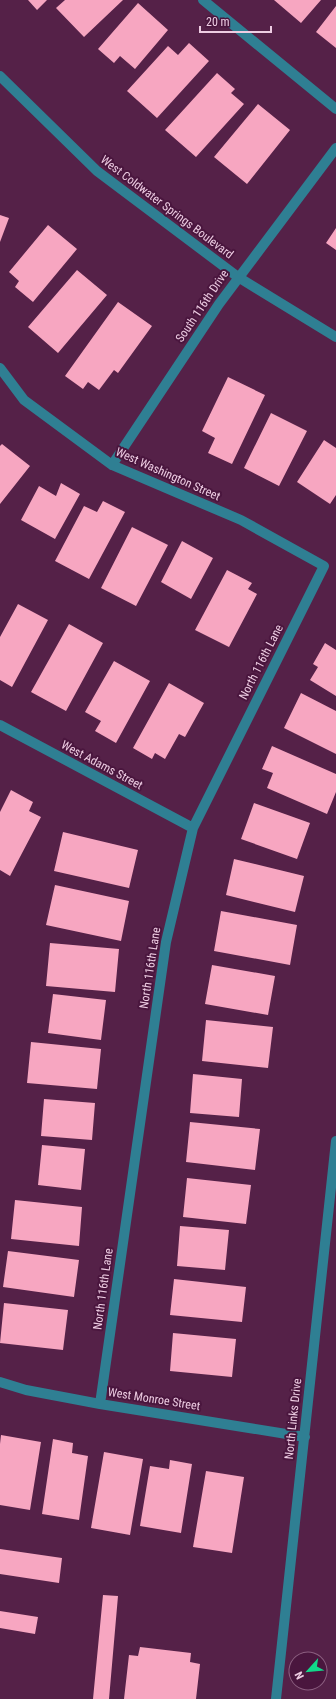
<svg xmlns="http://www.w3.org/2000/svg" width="336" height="1699" viewBox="0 0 336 1699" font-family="'Roboto Condensed',sans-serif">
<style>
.building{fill:#f7a6c1}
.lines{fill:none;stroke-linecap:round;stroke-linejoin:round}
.minor{stroke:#2f7f93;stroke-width:10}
.labels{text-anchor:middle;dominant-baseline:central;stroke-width:4;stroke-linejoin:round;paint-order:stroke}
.street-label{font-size:12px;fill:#eecde3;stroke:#4a163e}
</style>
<rect width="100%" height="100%" fill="#552148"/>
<path class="building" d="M28 0H47L37 10Z
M65 0H123L84 37 56 8Z
M274 0H321L301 23Z
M138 3 168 30 135 69 120 56 114 63 98 49Z
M336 6V48L316 32Z
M189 43 209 61 157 118 127 91 168 46 178 55Z
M217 73 235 89 231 93 244 104 196 157 165 130Z
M258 104 290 130 247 184 214 157Z
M0 215 9 218 0 242Z
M48 225 77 249 33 302 15 287 19 281 9 272Z
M336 228V250L326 243Z
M77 270 107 295 58 353 28 327Z
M118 302 152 326 118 373 114 370 99 390 88 382 83 389 65 376Z
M228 377 265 395 232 464 208 453 215 438 202 431Z
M271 413 307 431 279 486 244 468Z
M324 440 336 448V495L330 504 297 482Z
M2 444 30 466 0 504V446Z
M61 483 80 494 55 539 21 520 39 486 56 496Z
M103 501 125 512 89 579 55 561 84 506 97 512Z
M132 527 168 545 136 606 101 588Z
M182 541 213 558 191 599 161 582Z
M227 570 252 583 248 589 257 594 229 647 195 630Z
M18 604 48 620 12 687 0 680V637Z
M69 624 103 643 66 711 31 692Z
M325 643 336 650V696L310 680 318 667 313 664Z
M114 661 150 681 116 743 95 731 101 721 85 712Z
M169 683 204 703 185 737 179 734 165 759 155 753 152 759 133 748Z
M301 693 336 711V754L284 728Z
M272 746 336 774V792L327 814 267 788 273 773 262 769Z
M11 790 33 802 29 811 41 817 10 876 0 870V812Z
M254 803 310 823 297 859 241 839Z
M63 832 138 850 129 888 54 871Z
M234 859 304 876 295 912 226 895Z
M55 885 129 901 121 941 46 925Z
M221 911 297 925 290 965 214 951Z
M50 943 119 949 115 992 46 986Z
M212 965 275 976 268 1015 205 1004Z
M53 994 106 1000 101 1040 48 1033Z
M206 1020 273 1027 268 1068 202 1061Z
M31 1042 101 1049 97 1089 27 1083Z
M193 1074 242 1079 239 1117 190 1113Z
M44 1099 95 1103 92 1140 41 1136Z
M190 1122 260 1129 255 1170 186 1162Z
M42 1145 85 1149 81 1190 38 1185Z
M187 1178 251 1185 246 1224 183 1217Z
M15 1200 82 1207 79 1246 11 1239Z
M180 1226 229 1230 225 1270 177 1266Z
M8 1251 79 1260 74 1297 3 1287Z
M174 1279 246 1287 242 1322 170 1315Z
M4 1303 68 1310 63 1350 0 1343Z
M173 1333 236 1339 232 1377 170 1371Z
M1 1435 41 1442 30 1510 0 1505V1444Z
M53 1439 73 1443 72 1453 88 1456 79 1520 42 1514Z
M104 1452 143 1459 130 1535 91 1528Z
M170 1460 192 1464 181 1533 140 1526 150 1466 169 1469Z
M206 1471 244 1477 232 1553 193 1547Z
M0 1549 62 1558 59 1583 0 1574Z
M103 1595 118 1596 109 1699H93Z
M0 1611 38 1617 35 1634 0 1628Z
M140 1647 191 1653 190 1662 200 1664 196 1699H124L129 1655 138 1656Z"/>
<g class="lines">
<path class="minor" d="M203 0 336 109
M0 76 97 171 238 277 336 337
M0 368 24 400 112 465 241 520 324 566 193 828 166 942 100 1404
M112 465 219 304 336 148
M0 725 193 828
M0 1382 26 1390 100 1404 305 1437
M276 1699 336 1141"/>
</g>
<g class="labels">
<g class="street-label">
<text transform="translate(167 207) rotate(37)">West Coldwater Springs Boulevard</text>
<text transform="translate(202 306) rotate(-56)">South 116th Drive</text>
<text transform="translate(168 474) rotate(24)">West Washington Street</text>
<text transform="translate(261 662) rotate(-63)">North 116th Lane</text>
<text transform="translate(102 765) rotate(28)">West Adams Street</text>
<text transform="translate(150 968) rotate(-81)">North 116th Lane</text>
<text transform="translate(103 1289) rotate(-82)">North 116th Lane</text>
<text transform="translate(154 1399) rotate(9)">West Monroe Street</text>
<text transform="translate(293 1419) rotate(-84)">North Links Drive</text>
</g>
</g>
<g transform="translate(308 1671) rotate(243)"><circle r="19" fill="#4a163e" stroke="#8c5f80"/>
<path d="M0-3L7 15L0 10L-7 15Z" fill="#11d98a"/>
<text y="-6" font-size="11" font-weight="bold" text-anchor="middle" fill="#eecde3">N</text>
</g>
<path d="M200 26v6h71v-6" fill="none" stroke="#eecde3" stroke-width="2"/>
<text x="206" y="26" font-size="12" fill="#eecde3" stroke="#4a163e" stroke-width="3" paint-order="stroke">20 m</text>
</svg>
